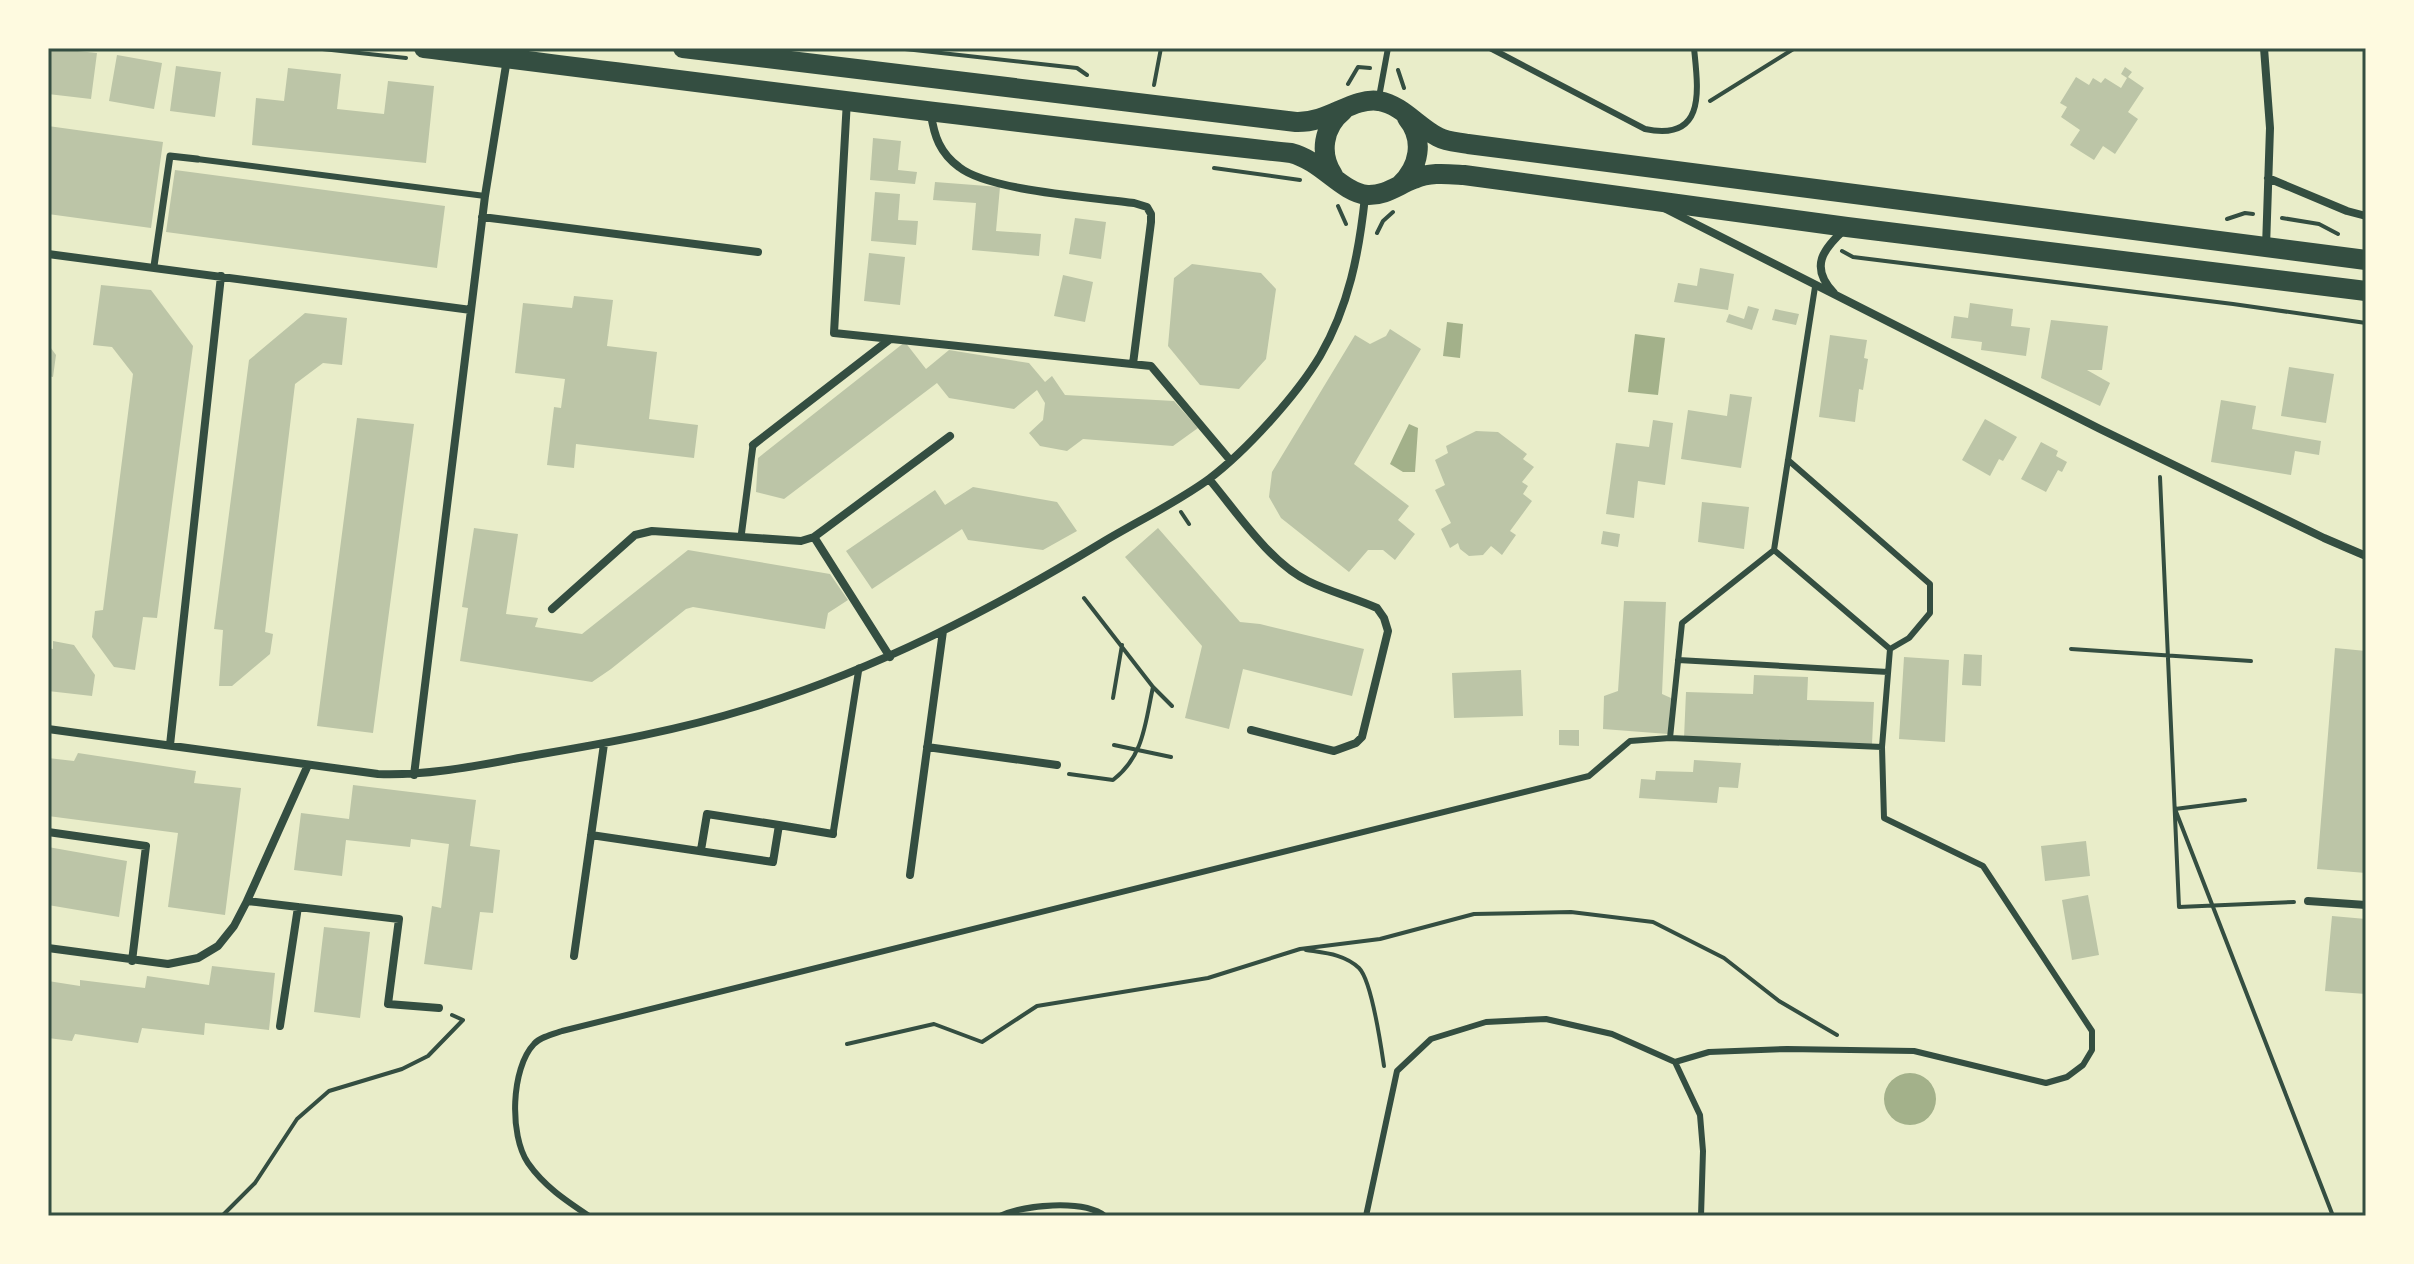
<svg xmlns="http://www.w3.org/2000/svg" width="2414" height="1264" viewBox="0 0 2414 1264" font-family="'Titillium Web',sans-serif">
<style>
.water{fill:#a3b18a}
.building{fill:#bcc5a7}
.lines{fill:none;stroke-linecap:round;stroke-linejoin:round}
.path{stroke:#344e41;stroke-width:4}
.service{stroke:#344e41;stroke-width:6}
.pedestrian{stroke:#344e41;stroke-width:7}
.minor{stroke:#344e41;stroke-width:8}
.primary{stroke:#344e41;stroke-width:20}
.neatline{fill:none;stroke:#344e41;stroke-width:3}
</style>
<rect width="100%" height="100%" fill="#e9edc9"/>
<path class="water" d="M1447 322 1463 324 1460 358 1443 356Z
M1635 334 1665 338 1658 395 1628 392Z
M1409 424 1418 428 1415 472H1403L1390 464Z
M1884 1099a26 26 0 1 1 52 0a26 26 0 1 1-52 0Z"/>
<path class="building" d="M48 48 97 53 91 99 48 94Z
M117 55 162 63 154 109 109 101Z
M176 66 221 72 215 117 170 111Z
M2125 67 2132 72 2128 77 2144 88 2128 112 2138 119 2115 154 2103 146 2094 160 2070 145 2080 130 2061 117 2067 107 2060 103 2076 77 2089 85 2093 78 2101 83 2105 78 2121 88 2127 78 2121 74Z
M288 68 341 74 337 109 384 114 388 81 434 86 426 163 252 145 256 98 284 101Z
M48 126 163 142 151 228 48 214Z
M873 138 901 141 898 170 917 172 915 184 870 180Z
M175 170 445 206 437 268 166 232Z
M935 182 1000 187 996 231 1041 234 1039 256 972 250 976 203 933 200Z
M875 192 900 194 898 220 918 221 916 245 871 241Z
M1075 218 1106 222 1101 259 1069 254Z
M869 253 905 257 900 305 864 301Z
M1192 264 1261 273 1276 289 1266 359 1239 389 1200 385 1168 346 1174 278Z
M1700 268 1734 274 1728 310 1674 302 1678 283 1697 286Z
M1063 275 1093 282 1085 322 1054 316Z
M101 285 151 290 193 346 157 618 143 617 135 670 114 667 92 637 95 611 103 610 133 374 112 347 93 345Z
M574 296 613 300 607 346 657 352 649 419 698 425 694 458 576 444 574 468 547 465 554 407 561 408 565 379 515 373 523 303 572 308Z
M1970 303 2013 309 2011 326 2030 328 2026 356 1981 350 1982 342 1951 338 1954 316 1968 318Z
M1748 306 1759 309 1752 330 1726 322 1729 314 1744 319Z
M1775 309 1799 314 1796 325 1772 320Z
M305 313 347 318 342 365 323 363 295 384 265 632 273 634 270 654 232 686H219L223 630 214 629 249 360Z
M2051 320 2108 326 2102 370H2087L2110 383 2100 406 2041 378Z
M1390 329 1421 349 1354 464 1409 506 1398 520 1415 534 1395 560 1383 550H1368L1349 572 1281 518 1269 497 1272 472 1355 335 1370 344 1386 336Z
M1830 335 1867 340 1864 358 1868 359 1863 390 1859 389 1855 422 1819 417Z
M905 342 926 369 949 350 1029 363 1045 382 1052 376 1065 395 1174 401 1198 428 1173 446 1083 439 1067 451 1040 446 1029 433 1043 420 1045 403 1037 390 1014 409 949 398 937 383 784 499 756 492 758 458Z
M48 344 56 355 53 377 48 376Z
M2289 367 2334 374 2326 423 2281 416Z
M1730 394 1752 397 1741 468 1681 459 1688 410 1727 416Z
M2221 400 2256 406 2252 429 2321 441 2319 455 2295 451 2291 475 2211 462Z
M357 418 414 424 373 733 317 726Z
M1985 419 2017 437 2003 461 1999 459 1990 476 1962 460Z
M1653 420 1673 423 1665 485 1638 481 1634 518 1606 514 1616 443 1649 447Z
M1476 431 1498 432 1527 454 1523 459 1534 467 1522 482 1528 486 1523 494 1532 501 1510 531 1516 535 1502 555 1491 546 1483 555 1469 556 1460 549 1458 543 1450 548 1441 529 1451 523 1435 490 1445 485 1435 460 1448 453 1446 446Z
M2041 442 2058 451 2056 456 2067 462 2062 472 2058 470 2046 492 2021 479Z
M973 487 1057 502 1077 531 1043 550 968 540 962 529 872 589 846 551 935 490 945 505Z
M1702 502 1749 507 1744 549 1698 542Z
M474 528 518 534 506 614 538 618 535 627 582 634 688 550 830 574 848 600 828 613 825 629 693 607 686 609 611 669 592 682 460 661 468 608 462 607Z
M1158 528 1240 622 1260 624 1364 649 1352 696 1243 669 1229 729 1185 718 1202 646 1125 557Z
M1603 531 1620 534 1618 547 1601 544Z
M1624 601 1666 602 1662 694 1671 698 1668 734 1603 729 1604 696 1618 691Z
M53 641 74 645 95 675 92 696 48 691V648L53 649Z
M2335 648 2366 651V873L2317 869Z
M1964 654 1982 655 1981 686 1962 685Z
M1904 657 1949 660 1945 742 1899 739Z
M1521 670 1523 716 1454 718 1452 673Z
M1754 675 1808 677 1807 700 1874 702 1872 744 1684 738 1686 692 1753 694Z
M1559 730H1579V746L1559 745Z
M78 753 196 771 194 783 241 788 225 915 168 907 178 833 48 816V758L74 761Z
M1694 760 1741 763 1738 788 1719 787 1717 803 1639 798 1641 779 1655 780 1656 771 1693 772Z
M353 785 476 800 470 846 500 850 493 913 480 912 472 970 424 964 432 906 441 908 449 844 411 839 410 847 346 840 342 876 294 870 301 813 349 819Z
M2086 841 2090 876 2045 881 2041 846Z
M48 847 127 861 119 917 48 905Z
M2088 895 2099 955 2072 960 2062 900Z
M2332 916 2366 919V994L2325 991Z
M324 927 370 932 360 1018 314 1012Z
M212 966 275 973 269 1030 205 1023 204 1035 142 1028 138 1043 75 1034 72 1041 48 1038V981L80 986V980L145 988 147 976 209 985Z"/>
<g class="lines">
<path class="path" d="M313 48 406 58
M896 48 1077 68 1087 75
M1398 70 1404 88
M1348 84 1358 67 1370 68
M1154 85 1161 48
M1710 101 1795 48
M1214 168 1300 180
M1338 206 1346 224
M2282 218 2319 224 2338 234
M2227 219 2245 213 2253 214
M1377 233 1383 221 1393 212
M1842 251 1853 257 2233 304 2366 323
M2160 477 2179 907 2294 902
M1181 512 1189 524
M1084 598 1153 687 1172 706
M2071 649 2251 661
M1113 698 1122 645
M1114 745 1171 757
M1069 774 1113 780C1144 756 1145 724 1153 687
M2245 800 2175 809 2333 1216
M1306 950C1325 953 1344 954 1359 968 1372 981 1381 1046 1384 1066
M847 1044 934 1024 982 1042 1037 1006 1208 978 1300 949 1380 939 1474 914 1571 912 1653 922 1724 958 1779 1001 1837 1035
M222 1216 255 1183 297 1119 329 1091 402 1069 428 1056 463 1020 452 1015"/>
<path class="service" d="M1490 48 1645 129C1707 142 1698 89 1694 48
M1379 97 1388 48
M197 159 485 196
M1815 287 1774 550 1890 649
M1788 460 1930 584V613L1909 638 1890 649
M1678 660 1888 672
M1670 738 1682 623 1774 550
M1675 1062 1700 1115 1703 1151 1701 1216
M589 1216C565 1200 544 1186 528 1163 509 1135 511 1068 534 1044 540 1037 553 1034 562 1031L1589 776 1630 741 1670 738 1882 747
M1000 1216C1023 1205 1083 1199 1105 1216
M1366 1216 1397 1071 1431 1039 1486 1022 1546 1019 1612 1034 1675 1062 1709 1052 1787 1049 1914 1051 2046 1083 2067 1077 2083 1065 2092 1050V1031L1983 866 1884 818 1882 747 1890 649"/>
<path class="pedestrian" d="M154 266 170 156 197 159
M741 537 753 445
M833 834 859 668"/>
<path class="minor" d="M2264 48 2270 128 2266 247
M847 100 834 333 1151 366 1230 460
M931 114C934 136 940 153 959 167 989 191 1092 197 1134 203L1147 207 1151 214V222L1133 364
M2268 178 2347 211 2366 216
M1664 208 2100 429 2324 538 2366 556
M482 217 758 252
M48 254 471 310
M1834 293C1809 267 1823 249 1845 229
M753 445 889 340
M1209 479C1236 511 1270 563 1308 581 1330 592 1355 598 1377 608L1384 618 1388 631 1362 737 1356 743 1334 751 1251 730
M814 537 950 436
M552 609 635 535 652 531 801 541 814 537 890 657
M48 729 378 774C432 776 484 764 536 755 607 743 679 730 747 709 873 671 991 610 1103 542 1138 521 1176 503 1209 479 1246 451 1296 396 1320 356 1349 306 1359 253 1365 197
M170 745 221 276
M927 747 1057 765
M414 775 485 196 507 59
M779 825 833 834
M48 832 146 846 132 961
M591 835 773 862 779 825 707 814 701 850
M910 875 943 631
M247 901 399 919 388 1004 439 1008
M2308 901 2366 905
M48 948 168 964 198 958 218 946 234 926 247 901 308 765
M574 956 604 744
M280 1026 298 907"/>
<path class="primary" d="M424 48C713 84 1002 122 1291 153 1322 161 1341 192 1367 195 1385 196 1398 185 1414 179 1430 172 1447 174 1464 175L1847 227 2366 291
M683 48 1296 122C1329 123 1352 97 1379 101 1402 105 1418 127 1438 137 1447 142 1457 142 1468 144L2366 260
M1333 175C1319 154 1323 127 1343 111
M1400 185C1419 167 1425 140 1407 118"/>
</g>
<rect width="2414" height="1264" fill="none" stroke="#fefae0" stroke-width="100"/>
<rect x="50" y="50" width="2314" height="1164" class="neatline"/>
</svg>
